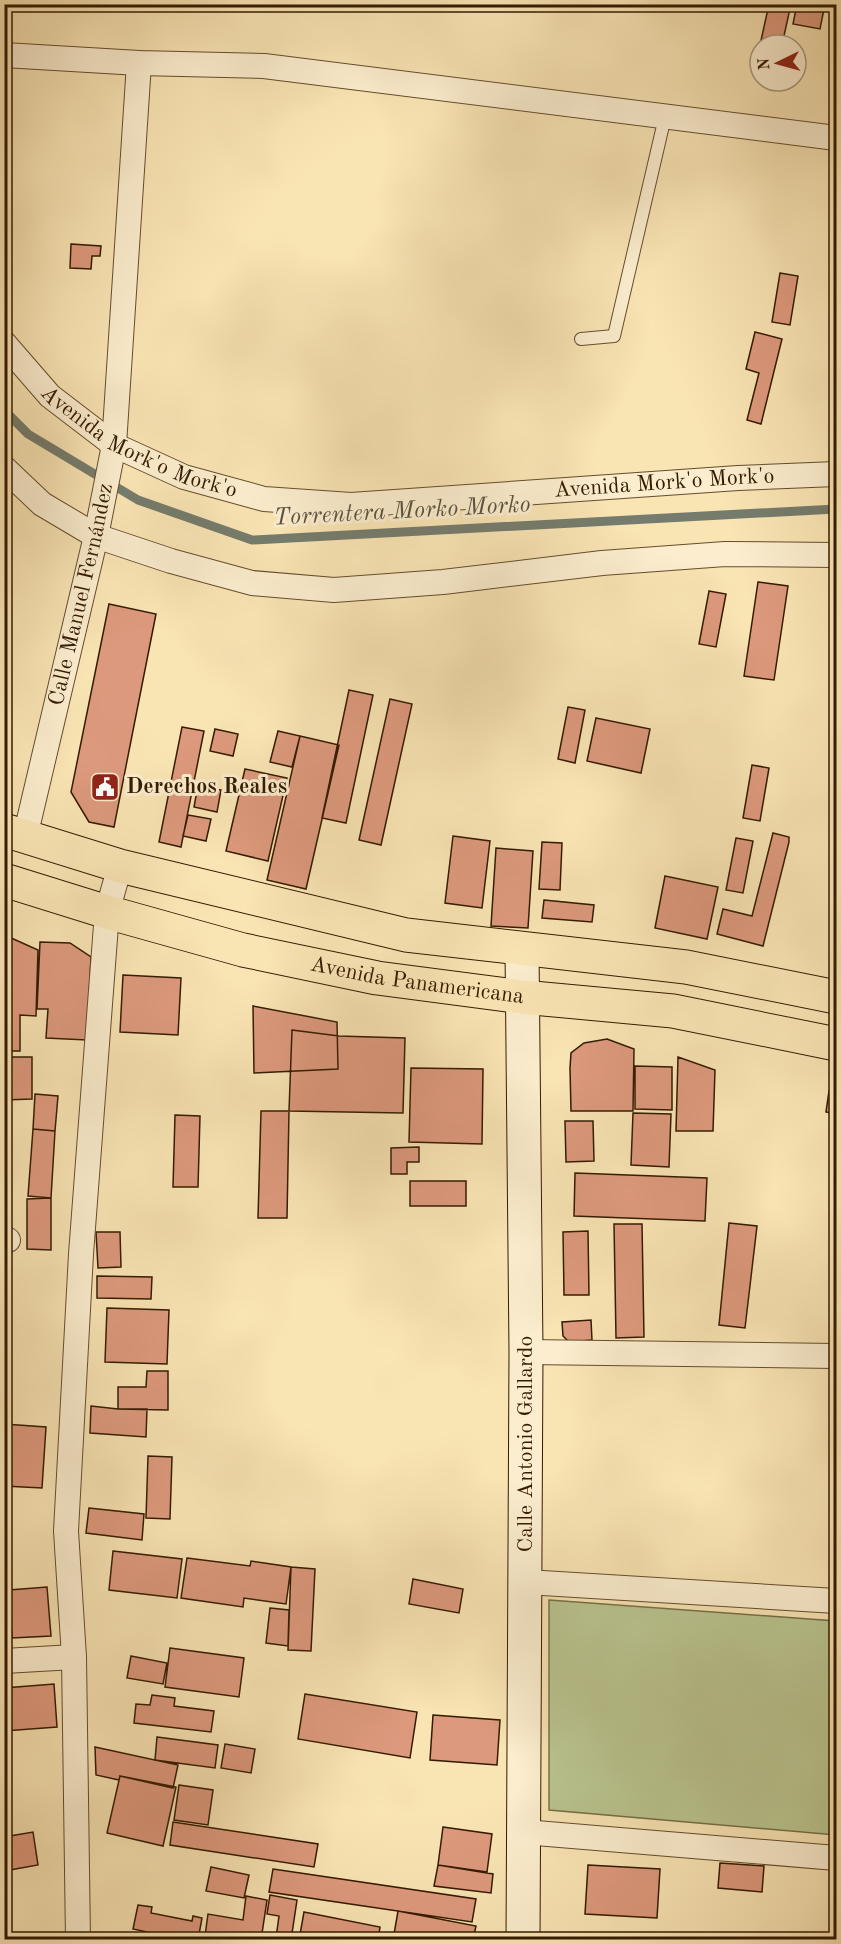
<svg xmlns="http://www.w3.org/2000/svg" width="841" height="1944" viewBox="0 0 841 1944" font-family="'Old Standard TT',serif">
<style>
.green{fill:#bac590;stroke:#777048;stroke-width:1.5}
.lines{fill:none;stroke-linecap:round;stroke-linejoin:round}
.stream{stroke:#757c6d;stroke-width:9}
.building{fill:#dd997d;stroke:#341b00;stroke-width:1.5}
.lane-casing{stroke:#654d2d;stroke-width:14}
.street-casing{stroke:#654d2d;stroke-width:26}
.secondary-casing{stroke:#341b00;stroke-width:35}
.primary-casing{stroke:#341b00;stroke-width:35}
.lane{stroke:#fbedce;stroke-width:12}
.street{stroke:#fbedce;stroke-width:24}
.secondary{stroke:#fbedce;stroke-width:33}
.primary{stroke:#f9e4b4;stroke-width:33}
.labels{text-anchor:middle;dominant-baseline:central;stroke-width:6;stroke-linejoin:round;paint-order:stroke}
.street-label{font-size:22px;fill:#341b00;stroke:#fbedce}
.poi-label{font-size:22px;font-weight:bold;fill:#341b00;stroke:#fbedce;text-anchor:start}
.water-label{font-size:24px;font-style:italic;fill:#5a5340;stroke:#fbedce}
</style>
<rect width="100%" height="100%" fill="#f9e4b4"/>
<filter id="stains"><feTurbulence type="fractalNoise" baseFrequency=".00333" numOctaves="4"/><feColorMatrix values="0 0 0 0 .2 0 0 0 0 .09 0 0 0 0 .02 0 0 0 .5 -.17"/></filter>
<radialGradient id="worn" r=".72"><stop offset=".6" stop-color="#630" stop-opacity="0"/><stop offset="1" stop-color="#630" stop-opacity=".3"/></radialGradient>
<path class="green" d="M549 1600 836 1621V1835L549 1810Z"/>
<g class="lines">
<path class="stream" d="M4 410 28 434 138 500 252 540 836 509"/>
</g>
<path class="building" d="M769 4H791L782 45H760Z
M797 4H825L820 29 793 24Z
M71 244 101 246 100 256H92L91 269 70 268Z
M780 273 798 276 790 325 772 322Z
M755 332 782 339 761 424 747 420 759 373 746 369Z
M758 582 788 586 774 680 744 676Z
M709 591 726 594 716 647 699 644Z
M109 604 156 614 114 827 89 822 71 792Z
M349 690 373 695 346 823 322 818Z
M390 699 412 704 381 845 359 840Z
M568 707 585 710 575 763 558 759Z
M596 718 650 729 641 773 587 761Z
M182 727 204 731 181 847 159 842Z
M215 729 238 734 233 756 210 751Z
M278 731 300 736 292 767 270 762Z
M300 736 339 745 306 889 267 880Z
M752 765 769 768 760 821 743 818Z
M245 769 287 778 268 861 226 851Z
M198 785 221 790 217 812 194 807Z
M188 815 211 819 206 841 183 836Z
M773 833 789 837V842L763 946 717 934 723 909 752 916Z
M453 836 490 841 482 908 445 903Z
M736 838 753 841 743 893 726 890Z
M542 842 562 843 560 890 539 889Z
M496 848 533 851 528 928 491 926Z
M665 876 718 887 707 939 655 928Z
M544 900 594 905 592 922 542 918Z
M9 937 38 950 36 1016 20 1015V1051H7Z
M40 942 70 943 91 957 87 1040 46 1038 48 1009H37Z
M123 975 181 978 178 1035 120 1032Z
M253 1006 337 1022 338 1069 254 1073Z
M292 1030 339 1036 405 1038 403 1113 289 1111Z
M607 1039 634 1049 633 1111H571L570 1068 571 1053 584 1043Z
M4 1057H32V1099L4 1100Z
M678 1057 715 1070 713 1131H676Z
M635 1066 672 1067V1110L635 1109Z
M411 1068 483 1069 482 1144 409 1142Z
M829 1091 836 1092V1114L826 1112Z
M35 1094 58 1096 55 1131 33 1129Z
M261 1111H289L287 1218H258Z
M633 1113 671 1114 669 1167 631 1165Z
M175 1115 200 1116 198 1187H173Z
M565 1121H593L594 1161 566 1162Z
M33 1129 55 1131 51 1198 28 1196Z
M419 1147V1162H407V1174H391V1148Z
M575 1173 707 1178 705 1221 574 1216Z
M410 1181H466V1206H410Z
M51 1198V1250L27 1249V1199Z
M729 1223 757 1226 745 1328 719 1325Z
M614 1224H642L644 1337 616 1338Z
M588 1231 589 1295H564L563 1232Z
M96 1232H120L121 1267 98 1268Z
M97 1276 152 1277 151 1299 97 1298Z
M107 1308 169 1310 167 1364 105 1362Z
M591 1320 592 1340 569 1342 563 1336 562 1322Z
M147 1371H168V1410L118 1409V1387H146Z
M91 1406 118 1409H147L146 1437 90 1433Z
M4 1424 46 1427 42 1488 4 1486Z
M148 1456 172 1457 170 1519 146 1518Z
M89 1508 144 1514 142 1540 86 1533Z
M113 1551 182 1559 177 1598 109 1590Z
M187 1558 250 1566 251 1561 291 1567 286 1604 244 1598 243 1607 181 1598Z
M291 1567 315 1569 311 1651 288 1650Z
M4 1574 9 1590 10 1632H4Z
M413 1579 463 1589 459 1613 409 1604Z
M47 1587 51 1636 12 1638 9 1590Z
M270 1608 289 1610 288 1646 266 1643Z
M170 1648 244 1658 239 1697 165 1687Z
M131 1656 167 1663 163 1684 127 1678Z
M54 1684 57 1727 4 1731V1688Z
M305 1694 417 1712 410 1758 298 1739Z
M152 1695 175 1698 174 1706 214 1711 211 1732 134 1723 136 1704 150 1705Z
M433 1715 500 1720 497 1765 430 1760Z
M157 1737 218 1745 215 1768 155 1760Z
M225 1744 255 1749 251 1773 221 1768Z
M95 1747 178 1765 173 1788 120 1776 119 1780 96 1775Z
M120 1776 176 1787 163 1846 107 1833Z
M179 1785 213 1790 208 1825 174 1820Z
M173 1822 318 1844 314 1867 170 1845Z
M443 1827 492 1834 487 1872 438 1865Z
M33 1832 38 1865 4 1871V1837Z
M720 1863 764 1866 762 1892 718 1888Z
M438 1865 493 1874 491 1893 434 1886Z
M588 1865 660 1869 657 1918 585 1914Z
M211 1867 249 1875 244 1898 206 1891Z
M273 1869 476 1899 472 1922 269 1892Z
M270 1895 297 1900 291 1940 276 1938 279 1916 267 1914Z
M246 1896 267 1900 261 1940H228L205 1936 208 1914 243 1920Z
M138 1905 152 1907 151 1913 192 1921 193 1916 202 1918 198 1940H184L133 1929Z
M398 1911 476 1926 473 1940H393Z
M304 1912 380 1927 378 1940H299Z"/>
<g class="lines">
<g class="lane-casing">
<path id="lane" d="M581 339 614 336 665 117"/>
</g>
<g class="street-casing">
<g id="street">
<path d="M4 55 139 63 264 66 836 138"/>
<path id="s1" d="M4 343 50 396 114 445 184 477 264 499 351 505 738 478 836 474"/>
<path d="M4 468 42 504 96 536 171 561 252 583 334 590 443 582 602 563 725 554 836 555"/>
<path id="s2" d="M25 837 96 536 114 445 139 63"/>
<path d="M4 1239 8 1240"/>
<path d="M526 1352 836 1356"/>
<path d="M526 1582 836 1601"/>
<path d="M4 1661 74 1657"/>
<path d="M524 1832 836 1858"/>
<path d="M78 1940 74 1657 66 1531 81 1254 107 912 120 866"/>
</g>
</g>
<g class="secondary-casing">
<path id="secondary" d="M522 949 526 1352 523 1940"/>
</g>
<g class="primary-casing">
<g id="primary">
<path d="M4 830 120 866 406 935 686 967 836 997"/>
<path id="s3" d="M4 880 107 912 243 950 377 978 522 997 673 1011 836 1044"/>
</g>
</g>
<use href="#lane" class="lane"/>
<use href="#street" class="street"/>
<use href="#secondary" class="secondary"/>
<use href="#primary" class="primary"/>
</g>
<defs>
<g id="civic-square" transform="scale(1.5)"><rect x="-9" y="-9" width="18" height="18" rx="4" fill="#8f2418" stroke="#fbedce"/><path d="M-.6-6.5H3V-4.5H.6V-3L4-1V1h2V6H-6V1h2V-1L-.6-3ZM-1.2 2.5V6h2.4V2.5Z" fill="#fff"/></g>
</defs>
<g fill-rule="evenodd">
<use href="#civic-square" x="105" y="787"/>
</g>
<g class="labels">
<g class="street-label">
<text stroke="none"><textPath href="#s1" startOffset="172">Avenida Mork'o Mork'o</textPath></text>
<text stroke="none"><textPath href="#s1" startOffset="712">Avenida Mork'o Mork'o</textPath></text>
<text stroke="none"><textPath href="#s2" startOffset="249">Calle Manuel Fernández</textPath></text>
<text stroke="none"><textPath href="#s3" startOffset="426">Avenida Panamericana</textPath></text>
<text transform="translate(526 1444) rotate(-90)">Calle Antonio Gallardo</text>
</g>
<g class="poi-label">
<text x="126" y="787">Derechos Reales</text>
</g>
<g class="water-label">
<text transform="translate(402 512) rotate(-3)">Torrentera Morko Morko</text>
</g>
</g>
<rect width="841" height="1944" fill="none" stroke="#f9e4b4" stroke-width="24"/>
<rect x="6" y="6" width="829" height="1932" fill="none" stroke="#341b00" stroke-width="3"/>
<rect x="12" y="12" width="817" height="1920" fill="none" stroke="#341b00" stroke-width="1.5"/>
<g transform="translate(778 63) rotate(265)"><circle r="28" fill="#fbedce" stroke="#ab997c" stroke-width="1.5"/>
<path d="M0-4.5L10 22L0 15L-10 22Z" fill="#8f2418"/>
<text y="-9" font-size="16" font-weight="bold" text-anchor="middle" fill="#341b00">N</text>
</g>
<rect width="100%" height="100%" filter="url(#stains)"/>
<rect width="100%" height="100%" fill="url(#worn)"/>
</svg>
